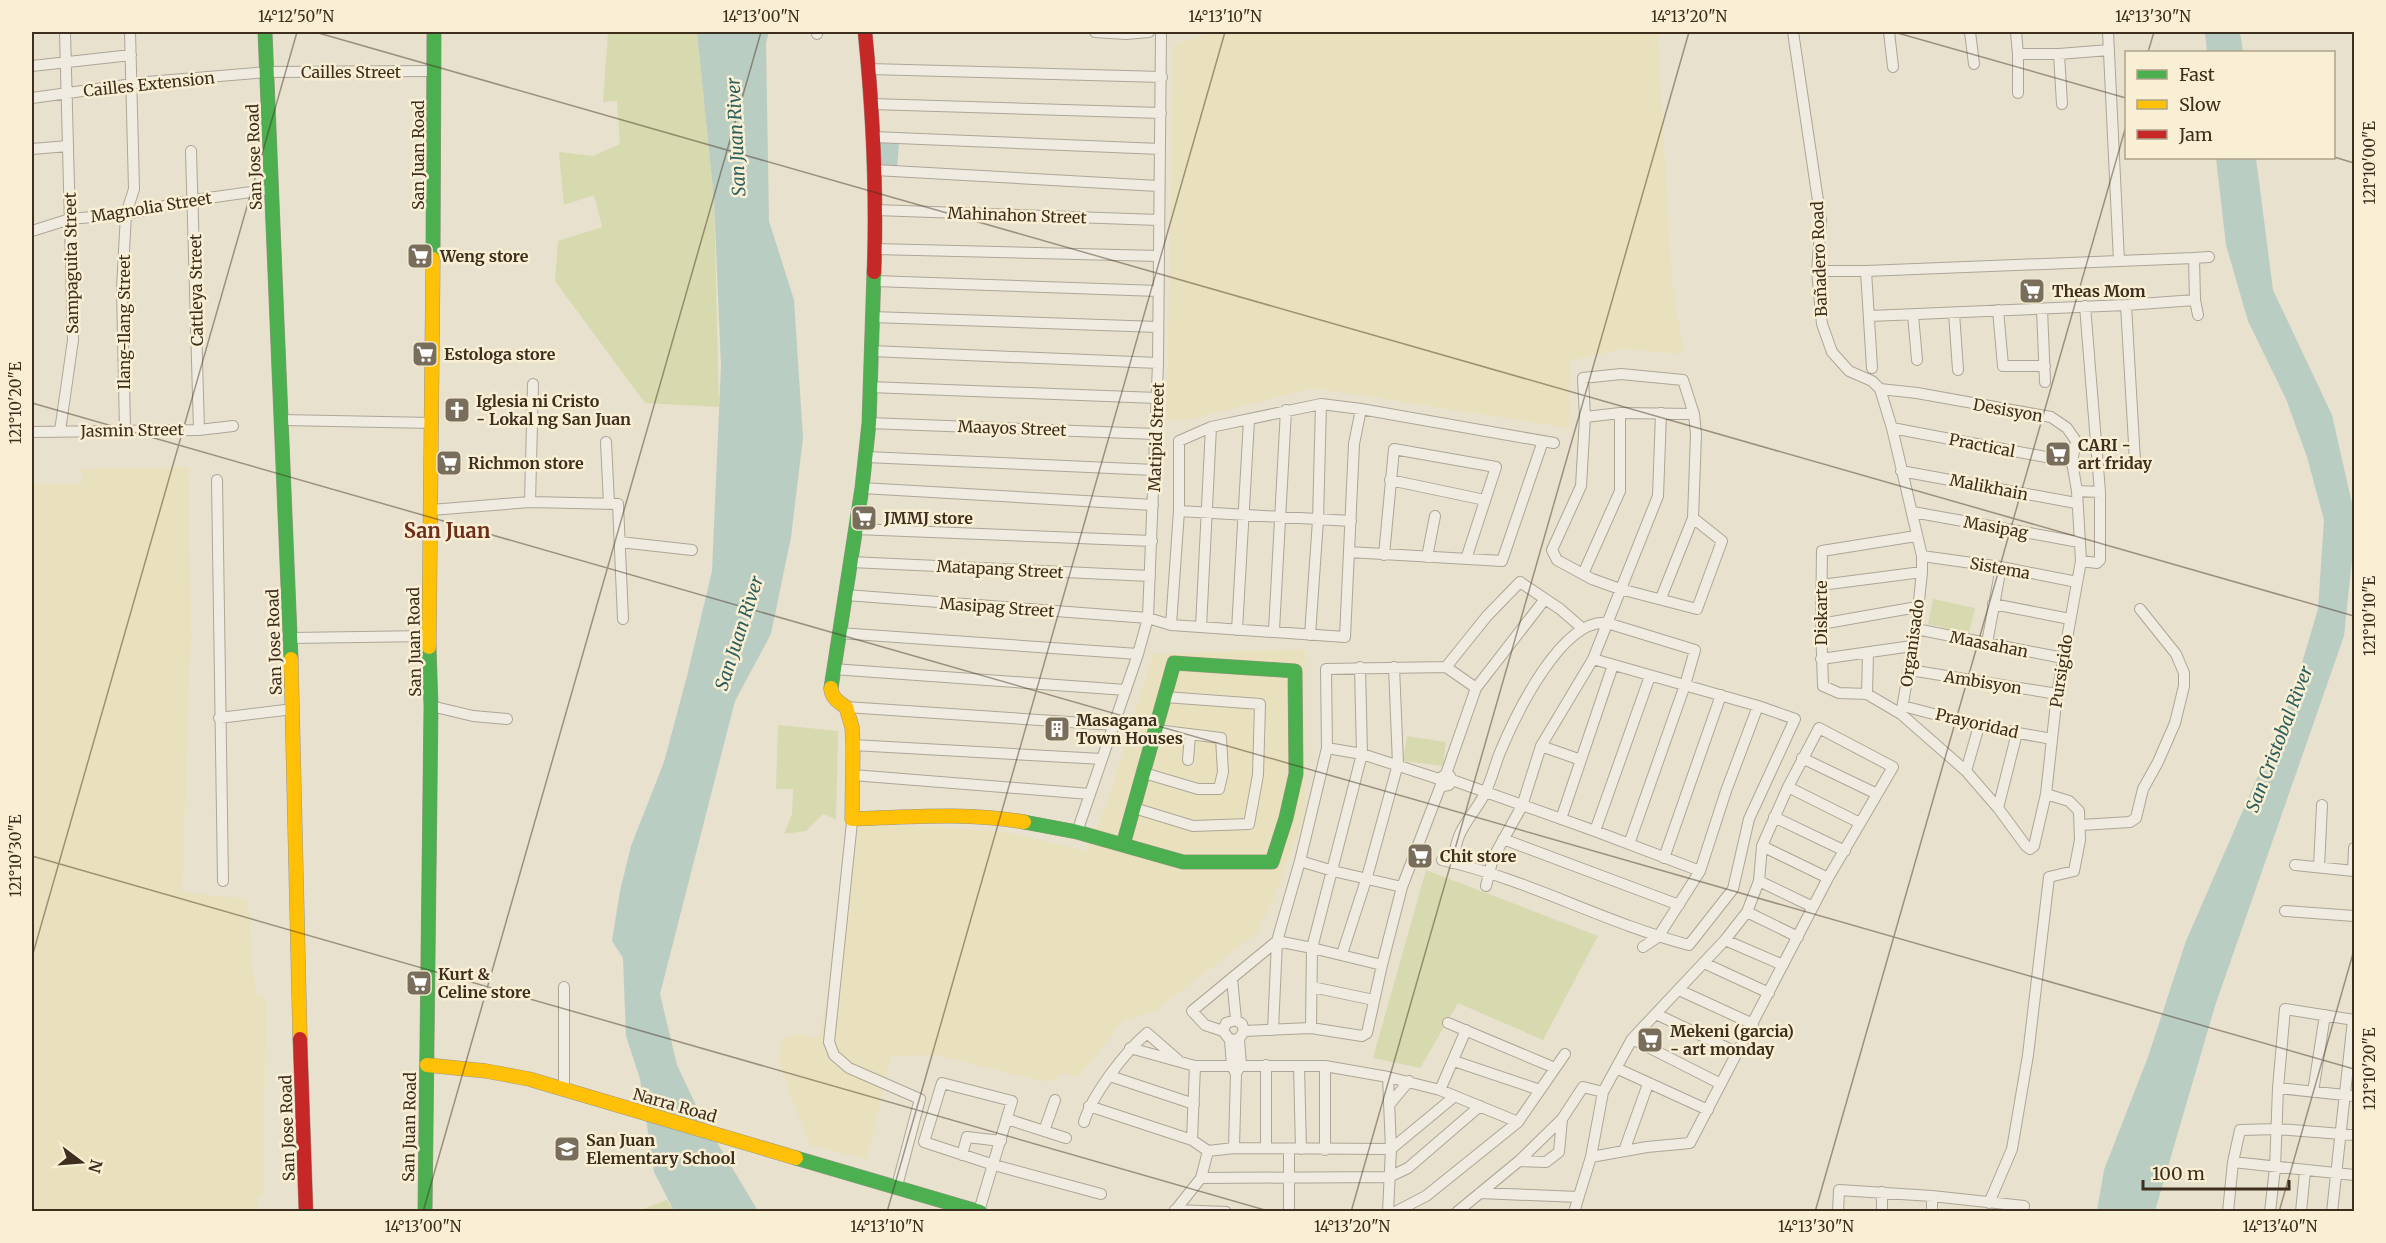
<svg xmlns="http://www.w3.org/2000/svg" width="2386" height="1243" viewBox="0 0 2386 1243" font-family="Merriweather,serif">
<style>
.farmland{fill:#e9e1be}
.green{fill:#d7d9af}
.water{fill:#bacdc2}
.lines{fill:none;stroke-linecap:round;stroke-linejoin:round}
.street-casing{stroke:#ada697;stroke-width:12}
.fast-casing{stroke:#9d9587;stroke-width:15}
.slow-casing{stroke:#9d9587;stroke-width:15}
.jam-casing{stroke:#9d9587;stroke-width:15}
.street{stroke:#efebe1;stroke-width:10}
.fast{stroke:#4caf50;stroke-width:14}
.slow{stroke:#ffc107;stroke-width:14}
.jam{stroke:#c62828;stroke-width:14}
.ticks{fill:none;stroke:#3d2e1d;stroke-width:1.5;stroke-opacity:0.45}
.labels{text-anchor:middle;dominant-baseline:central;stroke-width:5;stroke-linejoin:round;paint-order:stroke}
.street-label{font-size:16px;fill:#3d2e1d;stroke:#f9efd4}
.poi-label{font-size:16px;font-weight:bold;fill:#3d2e1d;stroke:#f9efd4;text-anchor:start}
.water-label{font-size:18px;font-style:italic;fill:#2b5e5d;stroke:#f9efd4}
.quarter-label{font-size:20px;font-weight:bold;fill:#6e2e19;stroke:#f9efd4}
.neatline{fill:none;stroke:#3d2e1d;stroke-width:2}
.ticks-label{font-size:15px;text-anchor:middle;fill:#3d2e1d}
</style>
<rect width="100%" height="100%" fill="#e8e1ce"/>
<path class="farmland" d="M1214 32H1658L1672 284 1684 354 1623 349 1570 361 1569 428 1313 388 1183 421 1167 419 1173 45Z
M189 467 191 639 182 892 248 899 252 961 257 996 266 997 263 1195H258L259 1211H32V483L82 485V469Z
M1305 649V814L1271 906 1257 933 1153 1012 1124 1020 1078 1078 1065 1073 1046 1082 936 1055 891 1056 867 1159 809 1145 778 1059 782 1038 801 1034 820 1038 855 825 920 826 1005 832 1087 851 1109 796 1153 654Z"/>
<path class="green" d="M608 32H697L714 200 719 407 645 403 555 281 558 241 602 227 594 195 564 205 559 152 593 156 620 144 617 101 603 102Z
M1933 599 1975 608 1969 633 1928 624Z
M778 725 838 731 836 819 823 814 806 831 784 834 792 814 793 789H776Z
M1407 736 1446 742 1443 766 1403 761Z
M1426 870 1598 936 1543 1040 1458 1003 1420 1068 1373 1058Z
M667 1200 674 1211 635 1212Z"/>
<path class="water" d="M697 32H769L766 43 769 221 794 300 803 438 791 537 771 634 735 701 660 994 677 1065 700 1114 758 1211H674L654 1172 640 1079 626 1036 623 958 612 941 620 891 631 846 664 762 687 676 712 571 721 366 714 200Z
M2205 32H2240L2243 52H2207Z
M879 143H899L897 169H878Z
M2216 158H2256L2273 290 2332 415 2354 512V541L2344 636 2215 1006 2155 1211H2097L2104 1170 2148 1057 2186 941 2291 700 2318 609 2324 520 2307 457 2286 399 2248 321 2226 245Z"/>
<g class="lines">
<g class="street-casing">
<path id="street" d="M817 32V34
M1095 32 1126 34 1149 32
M1793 32 1821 221 1817 271 1822 324 1832 352 1849 371 1872 381 1880 389 1892 428 1922 556V572L1916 629 1901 714
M1889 32 1893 67
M1970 32 1974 64
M2016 32 2018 54V93
M2108 32 2119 261
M2018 54H2059L2109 50
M2059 54 2062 104
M32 66 131 55
M869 69 1162 77
M32 98 147 82 267 72 435 71
M872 104 1161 113
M873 137 1160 149
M32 149 68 146
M191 151 199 430
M875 170 1158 186
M875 210 1159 220
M32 231 70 219 126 214 194 200 272 189
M875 249 1158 256
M2194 258 2209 257
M1817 271H1866L2194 258 2195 300 2126 305 1870 316
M1866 271 1872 368
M874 281 1158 291
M2195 300 2198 315
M2126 305 2135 461
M2042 309 2045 382
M1998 310 2003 366H2045
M1954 313 1958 370
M1913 315 1917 360
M872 317 1158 327
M871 351 1158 363
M869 387 1157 398
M1880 389 1917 393 2051 417 2067 428 2076 441 2072 462 2077 491 2081 561 2057 694 2046 794 2034 846 2030 849 2026 846 1998 808 1966 771 1901 714 1867 694 1839 693 1823 686 1821 624 1822 551 1916 536
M1585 417 1620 413 1694 414
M282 420 433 423
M869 423 1156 434
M1892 428 2072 462
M125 430 122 289 126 214 134 189 130 32
M60 431 73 340 65 32
M32 432 199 430 233 426
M606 442 609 504
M866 457 1155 470
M1901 471 2076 503
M217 480 223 881
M1390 480 1485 500
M862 488 1153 505
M2077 491 2100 492
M530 502 533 384
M431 510 530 502 618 504 623 619
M1179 511 1351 521
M1913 512 2079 542
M856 529 1152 541
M620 542 692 550
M1349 552 1502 561 1543 441
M1384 555 1394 449 1496 467 1466 559
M1922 556 2001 567 2077 582
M1427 557 1435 516
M2081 561 2097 563 2100 560V492L2085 306
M851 562 1150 576
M1583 574 1620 491V413
M1821 585 1922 572
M846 595 1148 618 1171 625 1345 637 1354 444 1361 409
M1661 598 1693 518 1696 434 1694 414 1683 380 1621 374 1583 378 1585 417 1581 486 1552 550 1557 560 1592 579 1620 589 1697 609 1722 541 1693 518
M1993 604 2070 619
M1821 624 1917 607
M1171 625 1179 511V441L1211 427 1321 404 1361 409 1554 443
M1201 627 1211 427
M1916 629 2063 658
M1237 630 1249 420
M1274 630 1286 410
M839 633 1138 654
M1310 635 1318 520 1321 404
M291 638 429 636
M1987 643 2001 567
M1821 659 1912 646
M1446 667 1487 616 1520 582 1560 609 1582 628
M833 669 1126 690
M1910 670 2057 694
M1867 694 1868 654
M431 706 473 716 507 719
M1903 706 1979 726 2052 739
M846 707 1114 725
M219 718 293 709
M853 745 1102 759
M1541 746 1581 760
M1327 748 1362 754 1439 779
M1802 758 1877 794
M1188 760 1190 734
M1966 771 1979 726
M1144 773 1198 789H1219L1223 772 1221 738 1156 730
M1446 774 1450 776 1452 780 1449 785 1443 786 1439 779 1446 774 1476 688 1545 599
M853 775 1090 794
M1452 780 1595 831 1700 871
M1788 787 1860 823
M1134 808 1193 826 1249 824 1258 775 1260 704 1165 697
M1998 808 2017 733
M1774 817 1845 851
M1561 819 1613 665
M852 822 829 1042 834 1055 849 1068 920 1099 897 1186
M2081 825 2130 822 2136 818 2143 789 2158 762 2175 723 2184 686V673L2176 654 2140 609
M1595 831 1650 676
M1077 832 1138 654 1148 618 1158 363 1161 32
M1503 839 1679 905
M1762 846 1828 878
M1664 858 1721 695
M1442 860C1527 879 1605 923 1689 945L1733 889 1749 819 1795 719 1758 706 1593 659
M1300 861 1333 871 1402 887
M1452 863C1454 854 1456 844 1459 836 1465 821 1478 808 1485 793 1492 779 1495 764 1501 750 1516 714 1562 618 1607 623L1695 650 1685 685 1629 844
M2295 865 2354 871
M2319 867 2322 805
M2353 871 2354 848
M1759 881 1813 907
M1486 886 1493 858 1522 806 1541 746 1593 659 1658 496 1661 413
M2285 911 2354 916
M1747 912 1798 937
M1725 940 1783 965
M1643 947 1658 937 1700 871 1726 791 1758 706
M1342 954 1367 877 1398 764 1394 667
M1704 963 1769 993
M1232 978 1236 1020
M564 987V1088
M1312 987 1374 1000
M1679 990 1753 1024
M1656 1014 1738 1053
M1448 1023 1555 1068
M1311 1028 1362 1036 1367 1033 1382 965 1402 887 1441 785
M1273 1030 1277 941 1300 861 1327 748 1326 669 1446 667 1476 688
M1223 1031 1226 1023 1236 1020 1242 1024 1244 1031 1239 1039 1230 1040 1223 1031 1205 1025 1192 1011 1277 941 1312 948 1362 754 1360 667
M1244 1031 1311 1028 1312 948 1382 965
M1632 1039 1721 1084
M1230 1040 1232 1066 1235 1072
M1130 1048 1195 1066H1325L1388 1077 1440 1090 1518 1122
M1454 1061 1540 1090
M1266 1065V1148
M1299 1066 1301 1149
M1325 1066V1150
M1616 1068 1708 1110
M1110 1076 1194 1104
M2278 1088 2354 1096
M1440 1090 1466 1030
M2313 1092 2325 1015
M1389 1105 1409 1081
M1089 1106 1192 1140 1208 1151 1234 1148 1391 1149 1455 1096
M1007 1119 1066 1138
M1084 1122C1092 1095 1125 1052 1147 1033L1178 1060
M1044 1131 1055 1100
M1192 1140 1195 1066
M1234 1148 1236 1073 1241 1065 1239 1039
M1289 1149V1212
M1624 1151 1648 1084
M962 1155 967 1137 1001 1141
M1519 1161 1546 1162 1559 1152 1562 1119
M2233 1162 2354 1175
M1201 1178 1389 1177 1408 1168 1480 1106
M1480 1193 1578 1197
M1989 1203 2012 1149 2028 1055 2049 877 2074 871 2080 840 2079 811 2069 801 2046 794
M1175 1210 1226 1212
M979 1211 1012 1101 942 1083 924 1142 994 1165 1101 1194
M1174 1212 1201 1178 1208 1151
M1388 1212 1391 1149 1388 1077
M1395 1212 1426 1196 1518 1122 1565 1054
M1457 1212 1519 1161 1562 1119 1583 1087 1603 1092
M1574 1212 1591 1157 1603 1092 1632 1039 1725 940 1747 912 1759 881 1762 846 1788 787 1819 728 1893 767 1828 878 1690 1143 1647 1147 1591 1157
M1838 1212 1839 1190 1932 1196 2024 1206 2023 1212
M1882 1212V1192
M1932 1212V1196
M2228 1212 2233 1162 2240 1130 2278 1129 2354 1135
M2270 1212 2275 1168 2278 1088 2285 1009 2354 1020
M2301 1212 2305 1171
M2332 1212 2353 1020"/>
</g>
<g class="fast-casing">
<path id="fast" d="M265 32 291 659
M433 259 434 32
M831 688 862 488 869 423 874 272
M1024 822 1077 832 1183 862H1272L1286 818 1296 774 1295 671 1174 663 1123 845
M796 1158 980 1212
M425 1212 431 706 429 647"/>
</g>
<g class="slow-casing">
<path id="slow" d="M429 647 433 259
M291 659 300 1039
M831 688C831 697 839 703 846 707L852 727 853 745 852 819C909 817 968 812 1024 822
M427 1065 486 1071 529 1079 796 1158"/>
</g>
<g class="jam-casing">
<path id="jam" d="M865 32C873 112 877 191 874 272
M300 1039 306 1212"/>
</g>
<use href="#street" class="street"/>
<use href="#fast" class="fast"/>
<use href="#slow" class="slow"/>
<use href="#jam" class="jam"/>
</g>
<path class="ticks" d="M315 32 2354 616M1894 32 2126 98M2148 52 2154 32M2334 157 2354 163M32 403 2354 1069M32 856 1272 1212M32 957 297 32M423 1212 761 32M887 1212 1225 32M1351 1212 1689 32M1815 1212 2126 126M2279 1212 2354 950"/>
<defs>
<g id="supermarket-square" transform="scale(1.35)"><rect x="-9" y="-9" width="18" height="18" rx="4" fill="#796d5b" stroke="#f9efd4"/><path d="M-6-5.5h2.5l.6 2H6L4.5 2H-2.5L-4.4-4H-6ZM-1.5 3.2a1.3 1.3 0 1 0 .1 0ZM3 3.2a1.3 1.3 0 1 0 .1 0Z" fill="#fff"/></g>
<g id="church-square" transform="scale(1.35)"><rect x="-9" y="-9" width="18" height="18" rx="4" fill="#796d5b" stroke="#f9efd4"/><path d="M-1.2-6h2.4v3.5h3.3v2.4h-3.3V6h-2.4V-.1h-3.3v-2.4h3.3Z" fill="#fff"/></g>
<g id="building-square" transform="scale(1.35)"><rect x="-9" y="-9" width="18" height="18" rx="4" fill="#796d5b" stroke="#f9efd4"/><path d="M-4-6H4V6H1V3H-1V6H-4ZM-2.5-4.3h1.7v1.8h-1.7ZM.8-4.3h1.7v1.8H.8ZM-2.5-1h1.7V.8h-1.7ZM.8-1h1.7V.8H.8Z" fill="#fff"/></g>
<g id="school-square" transform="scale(1.35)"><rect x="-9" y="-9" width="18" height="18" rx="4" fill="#796d5b" stroke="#f9efd4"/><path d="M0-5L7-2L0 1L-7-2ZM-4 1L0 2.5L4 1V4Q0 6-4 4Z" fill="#fff"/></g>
</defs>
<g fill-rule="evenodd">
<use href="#supermarket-square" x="420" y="256"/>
<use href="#supermarket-square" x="2032" y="291"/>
<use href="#supermarket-square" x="425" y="354"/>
<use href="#church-square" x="457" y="410"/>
<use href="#supermarket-square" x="2058" y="454"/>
<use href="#supermarket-square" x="449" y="463"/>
<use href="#supermarket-square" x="864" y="518"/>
<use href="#building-square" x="1057" y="729"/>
<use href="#supermarket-square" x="1420" y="856"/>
<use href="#supermarket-square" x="419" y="983"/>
<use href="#supermarket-square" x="1650" y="1040"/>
<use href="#school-square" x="567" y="1149"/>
</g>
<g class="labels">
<g class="street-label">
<text x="351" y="72">Cailles Street</text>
<text transform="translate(149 84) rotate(-6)">Cailles Extension</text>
<text transform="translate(418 155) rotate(-90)">San Juan Road</text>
<text transform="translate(254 157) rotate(-92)">San Jose Road</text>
<text transform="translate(151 207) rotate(-9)">Magnolia Street</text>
<text transform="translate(1017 215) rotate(2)">Mahinahon Street</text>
<text transform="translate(1819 259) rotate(-92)">Bañadero Road</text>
<text transform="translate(71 263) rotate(-91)">Sampaguita Street</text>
<text transform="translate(196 290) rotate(-91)">Cattleya Street</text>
<text transform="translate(124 322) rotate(-90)">Ilang-Ilang Street</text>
<text transform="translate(2008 410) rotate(10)">Desisyon</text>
<text transform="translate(1012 428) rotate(2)">Maayos Street</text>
<text transform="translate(132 430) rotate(-1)">Jasmin Street</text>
<text transform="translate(1156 437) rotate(-88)">Matipid Street</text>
<text transform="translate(1982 445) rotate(11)">Practical</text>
<text transform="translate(1989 487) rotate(11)">Malikhain</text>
<text transform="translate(1996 527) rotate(10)">Masipag</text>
<text transform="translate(2000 568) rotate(10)">Sistema</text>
<text transform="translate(1000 569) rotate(3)">Matapang Street</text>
<text transform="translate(997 607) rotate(4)">Masipag Street</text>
<text transform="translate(1821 613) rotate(-90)">Diskarte</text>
<text transform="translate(274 642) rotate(-92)">San Jose Road</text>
<text transform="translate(414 642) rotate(-91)">San Juan Road</text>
<text transform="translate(1912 643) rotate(-82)">Organisado</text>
<text transform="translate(1989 644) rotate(11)">Maasahan</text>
<text transform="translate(2061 671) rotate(-81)">Pursigido</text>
<text transform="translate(1983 682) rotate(9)">Ambisyon</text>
<text transform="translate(1977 723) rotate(13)">Prayoridad</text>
<text transform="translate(675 1105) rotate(16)">Narra Road</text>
<text transform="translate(409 1127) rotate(-89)">San Juan Road</text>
<text transform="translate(287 1128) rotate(-92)">San Jose Road</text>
</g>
<g class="poi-label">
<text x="440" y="256">Weng store</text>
<text x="2052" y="291">Theas Mom</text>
<text x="444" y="354">Estologa store</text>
<text x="476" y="401">Iglesia ni Cristo<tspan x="476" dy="18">- Lokal ng San Juan</tspan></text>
<text x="2078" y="445">CARI -<tspan x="2078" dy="18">art friday</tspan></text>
<text x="468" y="463">Richmon store</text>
<text x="884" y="518">JMMJ store</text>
<text x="1076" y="720">Masagana<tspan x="1076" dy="18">Town Houses</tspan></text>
<text x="1440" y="856">Chit store</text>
<text x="438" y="974">Kurt &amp;<tspan x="438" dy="18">Celine store</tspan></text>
<text x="1670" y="1031">Mekeni (garcia)<tspan x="1670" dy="18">- art monday</tspan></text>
<text x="586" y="1140">San Juan<tspan x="586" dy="18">Elementary School</tspan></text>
</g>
<g class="water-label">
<text transform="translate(736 137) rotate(-93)">San Juan River</text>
<text transform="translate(739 633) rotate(-72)">San Juan River</text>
<text transform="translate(2279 739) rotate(-69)">San Cristobal River</text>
</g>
<g class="quarter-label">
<text x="447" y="530">San Juan</text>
</g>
</g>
<rect width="2386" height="1243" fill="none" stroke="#f9efd4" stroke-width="66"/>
<rect x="2125" y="51" width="210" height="108" fill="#f9efd4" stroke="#aea28b" stroke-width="1.5"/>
<rect x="2137" y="70" width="30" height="9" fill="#4caf50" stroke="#aea28b" stroke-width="1.5"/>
<text x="2179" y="81" font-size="18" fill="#3d2e1d">Fast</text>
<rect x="2137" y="100" width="30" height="9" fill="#ffc107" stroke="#aea28b" stroke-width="1.5"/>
<text x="2179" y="111" font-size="18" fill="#3d2e1d">Slow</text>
<rect x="2137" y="130" width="30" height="9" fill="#c62828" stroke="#aea28b" stroke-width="1.5"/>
<text x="2179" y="141" font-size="18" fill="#3d2e1d">Jam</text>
<g transform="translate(81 1162) rotate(106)" stroke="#f9efd4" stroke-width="4.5" paint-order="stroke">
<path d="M0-4.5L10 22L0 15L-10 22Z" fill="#3d2e1d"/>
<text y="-9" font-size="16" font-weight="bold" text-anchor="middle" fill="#3d2e1d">N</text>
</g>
<path d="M2143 1180v9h146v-9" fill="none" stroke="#3d2e1d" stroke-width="3"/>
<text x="2152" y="1180" font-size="18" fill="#3d2e1d" stroke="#f9efd4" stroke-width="4.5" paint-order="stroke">100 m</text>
<rect x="33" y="33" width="2320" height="1177" class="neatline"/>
<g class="ticks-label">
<text x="296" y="22">14°12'50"N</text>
<text x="761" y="22">14°13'00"N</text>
<text x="1225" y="22">14°13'10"N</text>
<text x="1689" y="22">14°13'20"N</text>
<text x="2153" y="22">14°13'30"N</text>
<text transform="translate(2370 163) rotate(-90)" y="5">121°10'00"E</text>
<text transform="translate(16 403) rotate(-90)" y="5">121°10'20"E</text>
<text transform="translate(2370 616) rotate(-90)" y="5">121°10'10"E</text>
<text transform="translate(16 856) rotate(-90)" y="5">121°10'30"E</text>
<text transform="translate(2370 1069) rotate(-90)" y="5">121°10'20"E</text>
<text x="423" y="1232">14°13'00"N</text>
<text x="887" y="1232">14°13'10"N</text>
<text x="1352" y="1232">14°13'20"N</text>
<text x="1816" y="1232">14°13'30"N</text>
<text x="2280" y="1232">14°13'40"N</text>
</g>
</svg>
